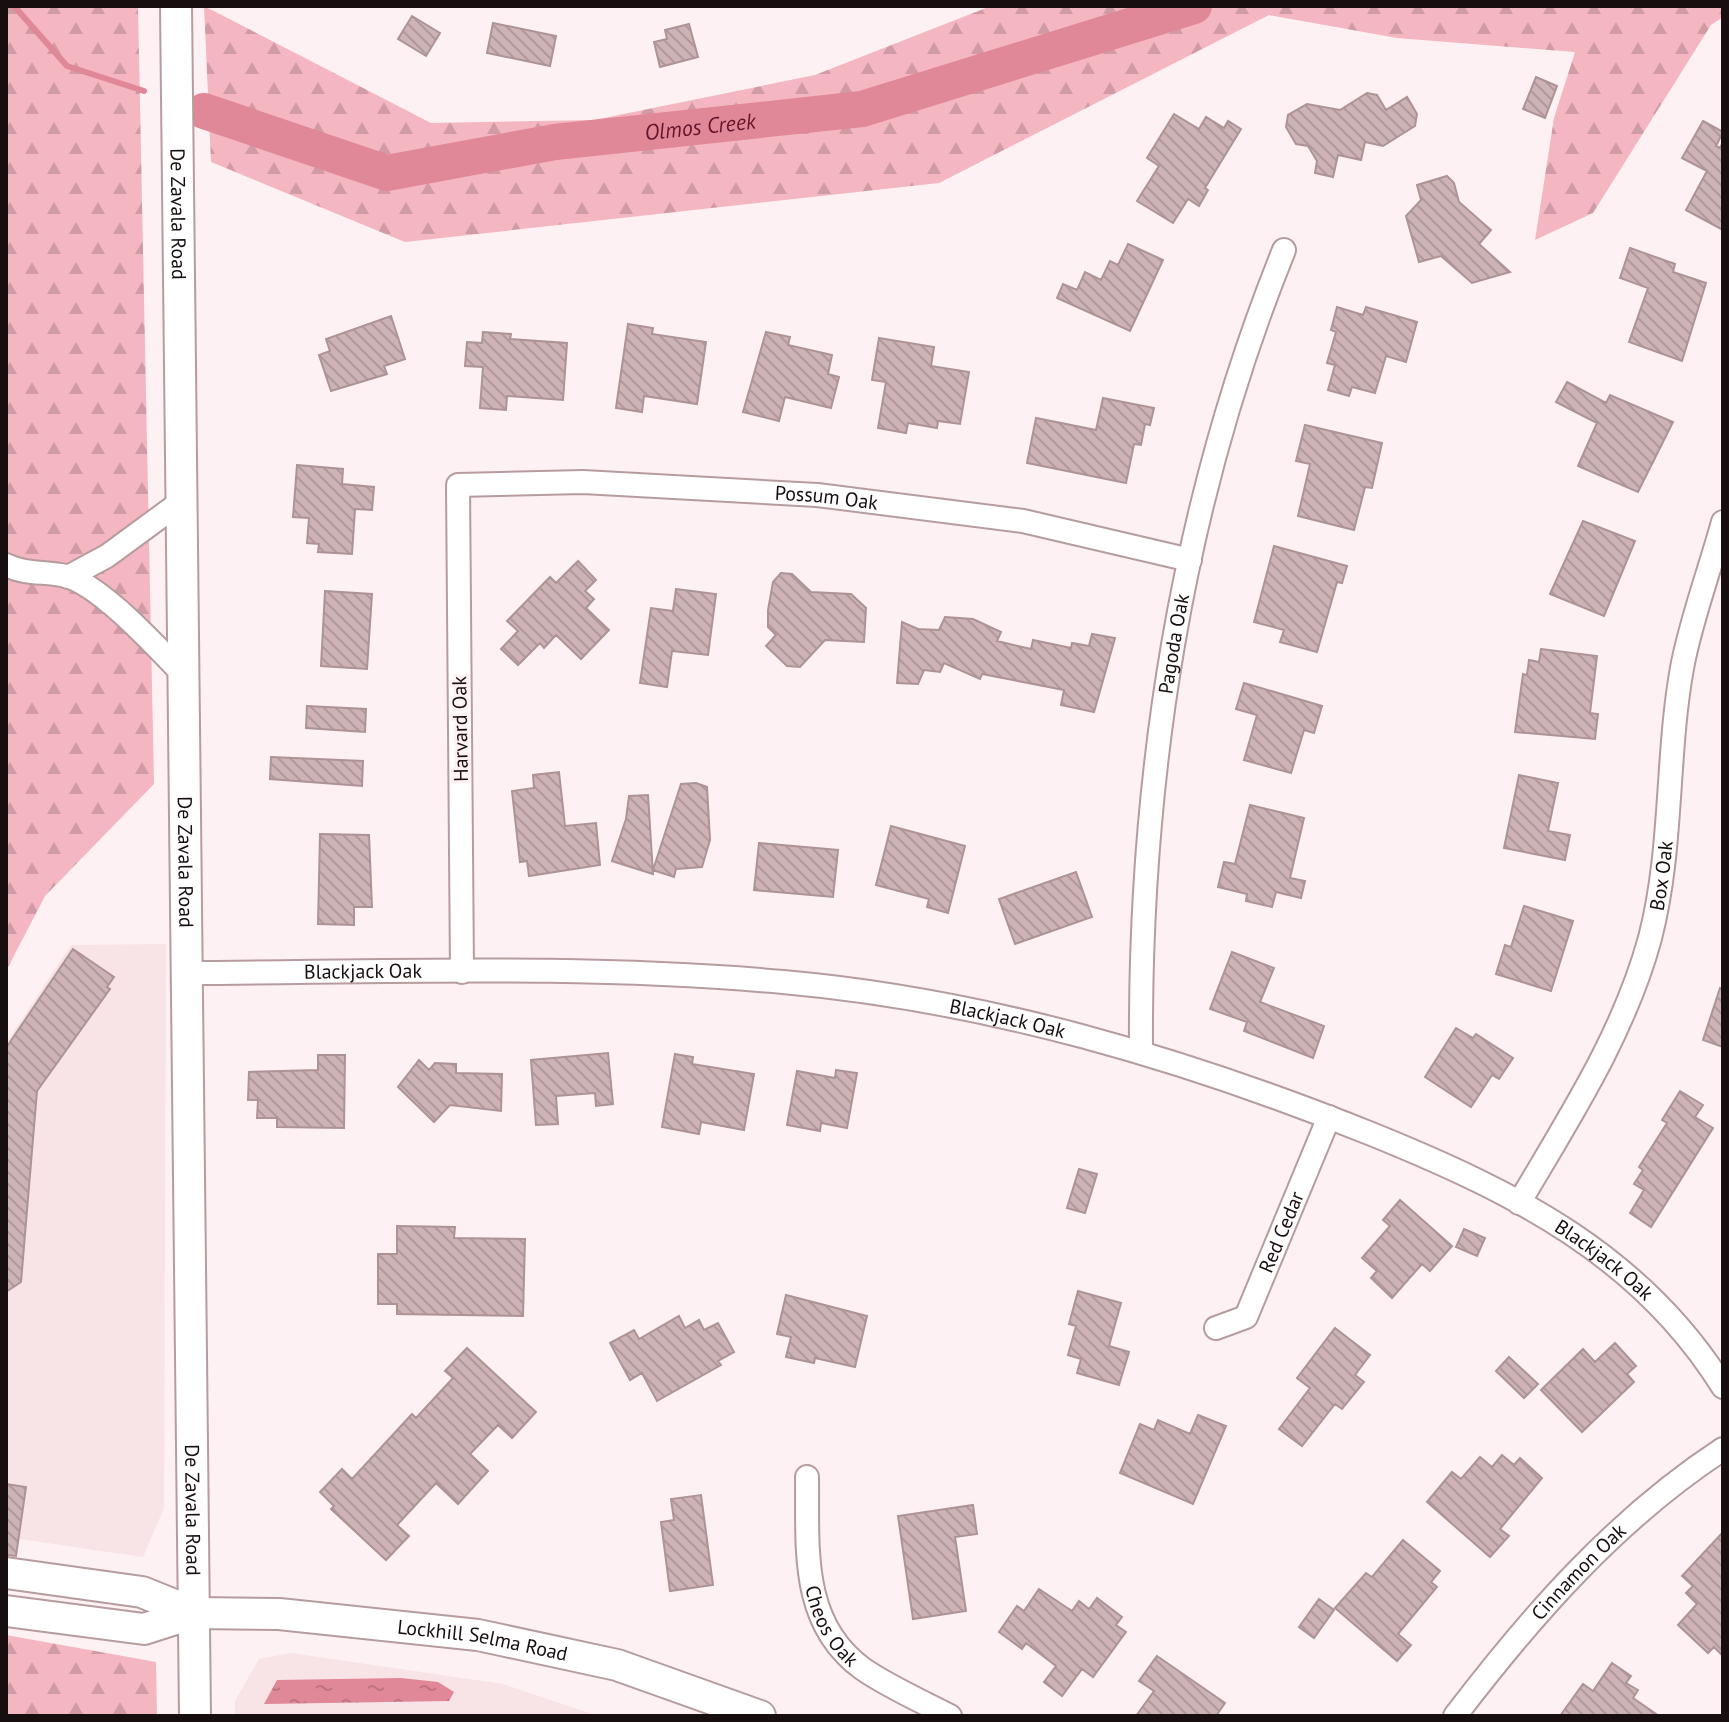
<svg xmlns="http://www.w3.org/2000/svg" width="1729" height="1722" viewBox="0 0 1729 1722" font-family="'PT Sans',sans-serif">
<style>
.built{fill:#f8e3e6}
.forest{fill:url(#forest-firs)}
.water{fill:url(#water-ripples)}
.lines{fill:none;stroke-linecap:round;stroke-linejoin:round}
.stream{stroke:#e08798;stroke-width:6}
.river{stroke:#e08798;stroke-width:36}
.building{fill:url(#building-back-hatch);stroke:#ad9396;stroke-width:2}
.street-casing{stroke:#b69c9f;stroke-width:26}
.secondary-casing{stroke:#b69c9f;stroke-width:34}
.street{stroke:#fff;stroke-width:22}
.secondary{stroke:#fff;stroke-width:30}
.labels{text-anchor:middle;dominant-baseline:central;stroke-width:6;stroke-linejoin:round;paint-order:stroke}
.street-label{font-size:20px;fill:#170e0f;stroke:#fdf1f3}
.water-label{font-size:22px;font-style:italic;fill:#63152c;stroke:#fdf1f3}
</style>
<defs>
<pattern id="forest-firs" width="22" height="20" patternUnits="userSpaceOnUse" patternTransform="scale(2)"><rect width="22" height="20" fill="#f4b6c0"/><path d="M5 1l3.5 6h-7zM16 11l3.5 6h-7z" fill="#d09ba4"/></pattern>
<pattern id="water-ripples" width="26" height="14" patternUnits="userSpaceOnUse" patternTransform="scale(2)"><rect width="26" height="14" fill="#e08798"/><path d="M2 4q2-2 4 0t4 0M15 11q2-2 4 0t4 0" fill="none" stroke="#bf7382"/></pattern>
<pattern id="building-back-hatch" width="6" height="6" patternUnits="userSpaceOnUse" patternTransform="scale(2)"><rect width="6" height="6" fill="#ceb3b6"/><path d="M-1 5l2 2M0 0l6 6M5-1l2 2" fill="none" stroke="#b0999b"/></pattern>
</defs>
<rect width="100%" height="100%" fill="#fdf1f3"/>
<path class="built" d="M166 944 164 1508 143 1557 6 1537V1043L71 945Z
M291 1653 503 1684 598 1716H235V1701L259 1659Z"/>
<path class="forest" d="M6 6H138L154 784 45 896 6 971Z
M204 6 431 123 594 120 815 75 991 6H1723V17L1711 25 1593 213 1535 240 1554 118 1575 52 1397 38 1269 15 939 183 405 242 211 162Z
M6 1635 156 1662 157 1716H6Z"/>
<path class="water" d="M401 1678 438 1682 454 1692 449 1701 264 1704 277 1680Z"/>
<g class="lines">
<path class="stream" d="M14 6 67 66 144 91"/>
<path class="river" id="s1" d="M204 111 387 173 555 142 862 109 1194 6"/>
</g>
<path class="building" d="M412 16 440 33 426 56 398 39Z
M493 23 556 36 550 66 487 53Z
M689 24 698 57 660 67 654 42 667 39 665 30Z
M1536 77 1557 86 1545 118 1523 109Z
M1367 93 1377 95 1386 110 1407 97 1417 114 1415 126 1383 146 1365 142 1361 160 1338 155 1333 177 1315 173 1317 161 1308 146 1296 144 1286 127 1288 115 1307 104 1340 110Z
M1174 114 1199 129 1206 117 1224 128 1228 121 1241 129 1205 188 1208 190 1199 206 1188 199 1173 223 1137 201 1159 166 1147 158Z
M1703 121 1723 132 1716 146 1720 148 1723 142V230L1686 210 1707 171 1682 158Z
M1447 176 1454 183 1459 202 1491 230 1479 244 1510 272 1472 283 1441 256 1419 262 1406 216 1421 200 1417 185Z
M1128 244 1163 260 1130 331 1057 298 1063 284 1077 290 1085 272 1101 280 1110 261 1118 265Z
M1630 248 1675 264 1673 272 1706 283 1682 361 1629 342 1648 288 1620 278Z
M1337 307 1363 315 1366 307 1417 322 1406 362 1386 356 1375 393 1352 387 1349 396 1328 390 1335 365 1327 363 1336 332 1331 330Z
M391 316 405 359 384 366 387 374 331 391 319 355 330 351 326 339Z
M628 324 653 328 652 334 706 342 697 404 644 396 642 412 616 408Z
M483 332 511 334 510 339 567 343 563 400 507 396 506 410 480 408 483 367 465 366 467 342 482 343Z
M766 332 790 337 788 345 832 355 828 374 839 377 831 408 785 397 779 421 743 412Z
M879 338 934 347 931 366 969 372 960 424 938 421 937 428 908 423 906 433 878 428 886 382 872 380Z
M1567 382 1606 403 1610 395 1673 422 1638 492 1578 466 1597 423 1556 402Z
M1103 398 1154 408 1150 425 1145 424 1141 445 1134 444 1126 483 1027 463 1036 418 1096 430Z
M1305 425 1382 443 1372 488 1365 487 1354 530 1298 516 1310 464 1296 461Z
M297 465 343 469 342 484 374 487 372 510 355 509 352 554 318 552 319 544 307 543 309 518 293 517Z
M1583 521 1635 541 1604 616 1550 594Z
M1274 546 1347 566 1342 583 1337 582 1317 652 1280 642 1284 630 1254 622Z
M578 561 596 580 585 591 594 599 586 608 609 630 581 659 556 635 544 648 540 643 518 665 501 649 518 631 507 621 550 577 556 583Z
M781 573 792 574 811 592 851 594 866 608 864 642 825 640 800 667 787 666 766 646 776 635 768 627V610L773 582Z
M676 589 716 594 708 655 672 651 667 687 640 683 651 608 673 611Z
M325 591 372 594 367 669 321 666Z
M945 617 973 619 1001 632 997 641 1031 649 1033 640 1071 648 1072 643 1089 646 1092 634 1115 638 1094 712 1061 705 1064 690 982 674 980 679 944 663 940 672 924 670 918 684 897 683 902 622 918 629 939 630Z
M1541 649 1597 656 1590 713 1598 714 1595 739 1515 732 1523 674 1527 675 1529 660 1539 662Z
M1244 683 1322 706 1314 733 1304 730 1291 773 1244 760 1257 715 1236 709Z
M307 706 366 709 365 732 306 728Z
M271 757 363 761 362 786 270 779Z
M559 772 565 826 596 823 600 865 529 876 527 861 520 862 512 791 534 788 533 775Z
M1519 775 1558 783 1548 831 1570 835 1565 860 1504 848Z
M696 783 707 787 710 840 702 867 676 869 674 877 653 870 681 784Z
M648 795 653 874 612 861 626 819 629 796Z
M1250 805 1304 818 1290 878 1305 881 1301 898 1276 892 1272 907 1246 901 1247 894 1218 887 1224 862 1235 864Z
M891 826 965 846 948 913 927 907 929 899 876 885Z
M320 834 369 835 372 907H354V925L318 924Z
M759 843 838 850 833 897 754 890Z
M1076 872 1092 917 1015 944 999 899Z
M1524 906 1573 921 1551 991 1496 974 1505 945 1511 947Z
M73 949 114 977 107 987 110 989 37 1091 21 1282 6 1292V1048Z
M1232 952 1274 968 1260 1002 1324 1026 1313 1058 1244 1031 1247 1022 1210 1009Z
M1720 988 1723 989V1047L1703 1040Z
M1456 1028 1473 1038 1476 1034 1513 1058 1499 1079 1492 1075 1471 1107 1425 1077Z
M608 1053 613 1104 596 1106 595 1093 556 1096 558 1124 536 1125 531 1060Z
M675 1054 693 1057 692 1064 754 1074 744 1130 701 1122 699 1134 662 1127Z
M318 1055H345L344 1128 277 1127V1118H257L258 1100H248L249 1072 318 1070Z
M419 1060 429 1070 435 1063 456 1064V1073L502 1074 501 1111 450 1105 434 1122 398 1087Z
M836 1070 857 1073 847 1128 821 1123 820 1131 787 1125 797 1071 835 1078Z
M1680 1091 1703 1105 1695 1117 1713 1128 1651 1227 1630 1213 1644 1190 1634 1184 1643 1170 1639 1167 1667 1123 1662 1120Z
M1079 1169 1097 1174 1085 1213 1067 1208Z
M1400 1200 1452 1246 1430 1271 1422 1264 1392 1298 1371 1278 1377 1271 1362 1258 1390 1226 1383 1220Z
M397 1226 455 1227 454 1238 525 1239 523 1316 397 1314V1304H378V1254H397Z
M1464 1229 1485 1238 1477 1256 1456 1247Z
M1078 1291 1121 1303 1109 1346 1129 1352 1119 1385 1077 1373 1081 1359 1068 1355 1076 1326 1069 1324Z
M786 1295 867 1316 855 1367 815 1358 814 1363 786 1357 791 1337 777 1334Z
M679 1316 685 1328 699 1320 704 1330 718 1323 734 1352 718 1361 721 1365 657 1401 642 1373 630 1380 610 1343 634 1330 639 1339Z
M1335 1328 1370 1355 1355 1375 1364 1382 1342 1409 1335 1404 1302 1446 1279 1429 1310 1388 1297 1378Z
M1615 1343 1636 1366 1627 1374 1634 1382 1582 1432 1541 1390 1583 1349 1595 1362Z
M467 1348 536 1412 512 1438 498 1425 470 1454 488 1471 458 1504 436 1483 397 1525 409 1536 386 1560 331 1509 334 1506 320 1492 342 1469 352 1479 412 1414 416 1418 453 1378 445 1371Z
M1509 1357 1538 1384 1524 1398 1496 1371Z
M1198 1415 1226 1426 1193 1504 1120 1473 1140 1424 1154 1430 1158 1420 1190 1434Z
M1502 1455 1514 1465 1520 1458 1542 1478 1500 1529 1509 1536 1490 1557 1427 1502 1452 1472 1461 1479 1480 1457 1492 1467Z
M6 1484 26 1487 16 1556 6 1555Z
M701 1495 713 1585 670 1591 661 1522 674 1520 671 1499Z
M973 1505 977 1534 955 1537 966 1611 913 1619 898 1516Z
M1723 1532V1656L1714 1647 1708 1653 1678 1625 1697 1604 1686 1593 1693 1586 1682 1576Z
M1403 1540 1440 1571 1431 1582 1437 1587 1398 1634 1411 1645 1397 1661 1335 1608 1366 1573 1372 1577Z
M1039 1589 1072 1611 1079 1601 1089 1609 1097 1598 1122 1617 1116 1625 1126 1632 1093 1677 1082 1669 1062 1696 1044 1682 1056 1666 1026 1643 1022 1649 999 1632 1017 1606 1024 1611Z
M1319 1599 1334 1610 1314 1638 1299 1627Z
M1157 1656 1225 1703 1216 1716H1136L1154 1691 1139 1681Z
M1612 1663 1631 1676 1626 1683 1638 1690 1633 1698 1659 1716H1560L1583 1684 1593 1691Z"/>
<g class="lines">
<g class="street-casing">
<g id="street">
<path d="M6 565C26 575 45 571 66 576 102 586 157 648 184 675"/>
<path d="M68 577 107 556 182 501"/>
<path id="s2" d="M462 972 458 485 583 482 817 495 1023 521 1190 560"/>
<path id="s3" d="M187 973C385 972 586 964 783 982 987 1000 1185 1059 1374 1135 1514 1192 1641 1255 1723 1387"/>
<path id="s4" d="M1141 1052C1139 780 1181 504 1284 250"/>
<path id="s5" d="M1519 1203C1569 1118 1624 1034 1650 938 1673 850 1666 757 1682 668 1691 619 1710 570 1723 522"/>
<path id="s6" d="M1216 1328 1246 1317 1329 1117"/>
<path id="s7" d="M807 1477C808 1546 799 1623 863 1669 889 1687 921 1701 950 1716"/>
<path id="s8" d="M1455 1716C1532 1615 1616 1519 1723 1449"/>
</g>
</g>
<g class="secondary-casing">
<g id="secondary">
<path id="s9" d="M176 6 195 1716"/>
<path d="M6 1573 142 1592 194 1613"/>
<path id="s10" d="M6 1611 144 1629 194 1613 279 1614 478 1635 617 1665 760 1716"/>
</g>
</g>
<use href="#street" class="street"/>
<use href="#secondary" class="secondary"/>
</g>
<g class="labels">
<g class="street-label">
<text stroke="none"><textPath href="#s9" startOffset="208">De Zavala Road</textPath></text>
<text stroke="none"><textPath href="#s2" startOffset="856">Possum Oak</textPath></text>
<text stroke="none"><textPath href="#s4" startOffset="410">Pagoda Oak</textPath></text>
<text transform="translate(460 729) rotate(-91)">Harvard Oak</text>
<text stroke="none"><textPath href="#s9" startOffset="856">De Zavala Road</textPath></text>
<text stroke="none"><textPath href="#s5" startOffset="360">Box Oak</textPath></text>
<text stroke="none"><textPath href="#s3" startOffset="176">Blackjack Oak</textPath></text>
<text stroke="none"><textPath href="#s3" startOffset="824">Blackjack Oak</textPath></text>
<text stroke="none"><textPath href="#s6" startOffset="124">Red Cedar</textPath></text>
<text stroke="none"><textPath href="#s3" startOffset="1472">Blackjack Oak</textPath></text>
<text stroke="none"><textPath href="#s9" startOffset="1504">De Zavala Road</textPath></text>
<text stroke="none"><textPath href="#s8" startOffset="190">Cinnamon Oak</textPath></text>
<text stroke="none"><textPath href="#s7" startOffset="154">Cheos Oak</textPath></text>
<text stroke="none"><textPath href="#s10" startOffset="482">Lockhill Selma Road</textPath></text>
</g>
<g class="water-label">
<text stroke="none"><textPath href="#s1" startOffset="510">Olmos Creek</textPath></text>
</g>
</g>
<rect width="1729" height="1722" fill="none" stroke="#170e0f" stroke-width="16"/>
</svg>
